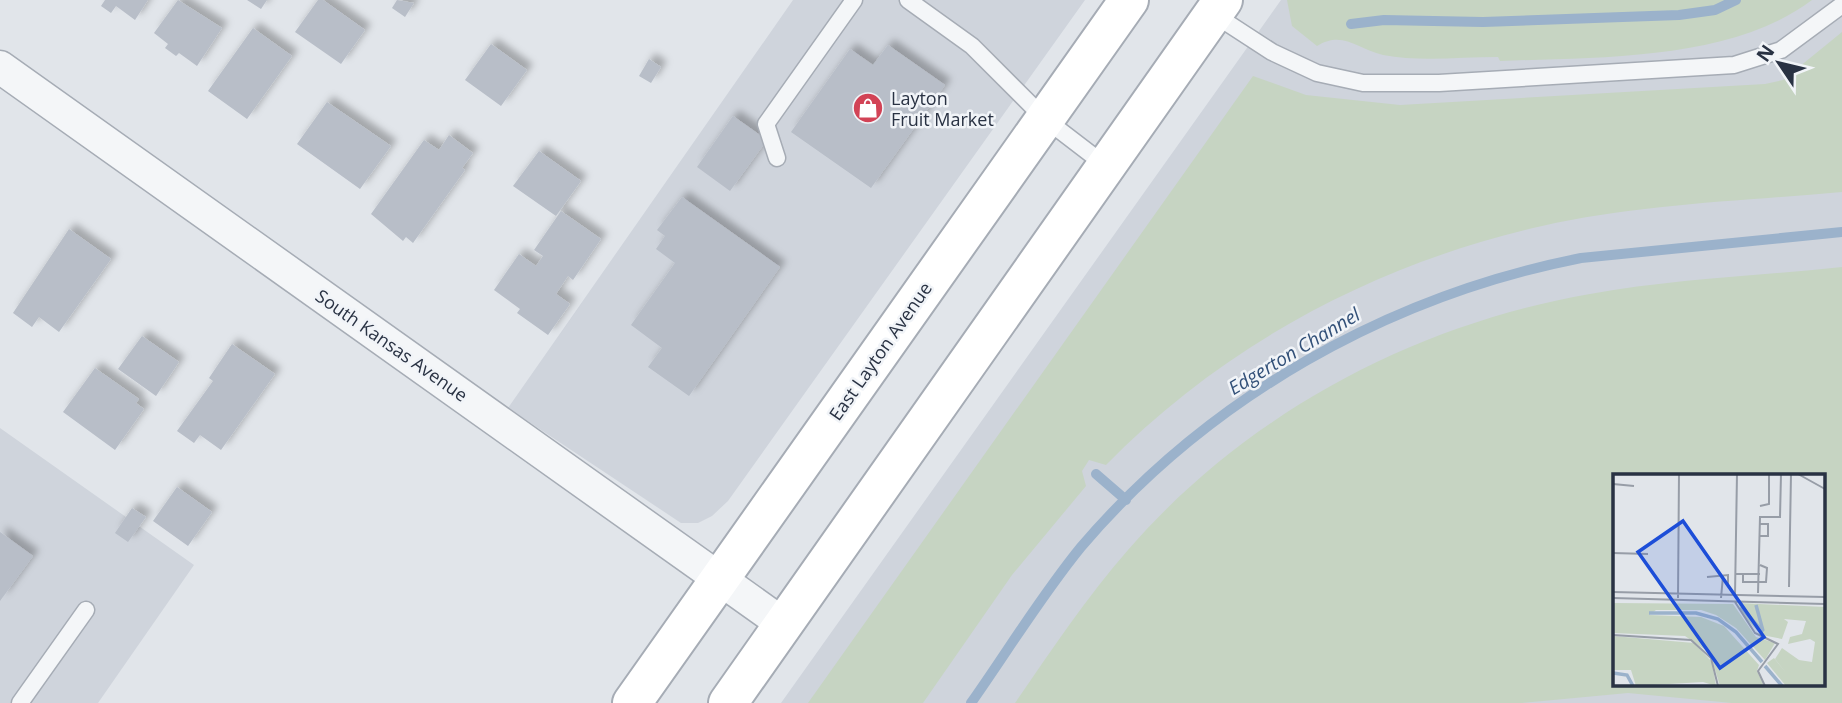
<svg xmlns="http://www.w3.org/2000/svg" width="1842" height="703" viewBox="0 0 1842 703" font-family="'Open Sans',sans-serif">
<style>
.built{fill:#cfd4dc;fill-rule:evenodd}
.green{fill:#c6d4c2;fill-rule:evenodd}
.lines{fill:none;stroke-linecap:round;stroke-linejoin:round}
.stream{stroke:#9bb2cb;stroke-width:10}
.building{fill:#b8bec8;filter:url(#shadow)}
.service-casing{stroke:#a6acb5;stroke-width:19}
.minor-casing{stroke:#a6acb5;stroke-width:35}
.secondary-casing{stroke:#a6acb5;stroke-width:42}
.service{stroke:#f4f6f8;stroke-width:16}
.minor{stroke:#f4f6f8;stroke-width:32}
.secondary{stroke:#fff;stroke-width:38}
.labels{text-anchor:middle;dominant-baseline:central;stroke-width:5;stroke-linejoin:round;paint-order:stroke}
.poi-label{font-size:18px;fill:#293243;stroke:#f1f4f8;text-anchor:start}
.street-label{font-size:18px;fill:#293243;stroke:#f1f4f8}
.water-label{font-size:19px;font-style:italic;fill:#325078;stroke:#f1f4f8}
.inset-river{fill:none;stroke:#9bb2cb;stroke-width:3.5}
.inset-road{fill:none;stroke:#979da7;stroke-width:2}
.view{fill:#1d4ed8;fill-opacity:0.15;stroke:#1d4ed8;stroke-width:3.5}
.inset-edge{fill:none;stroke:#293243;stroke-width:3.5}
</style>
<defs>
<filter id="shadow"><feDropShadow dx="6" dy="-6" stdDeviation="3.5" flood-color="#0004"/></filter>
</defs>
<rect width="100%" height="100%" fill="#e1e5ea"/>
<path class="built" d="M793 0H1085L728 501 712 516 698 523H681L508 408Z
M1281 0H1842V703H781ZM1615 476H1823V684H1615Z
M0 428 194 565 98 703H0Z"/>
<path class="green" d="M1287 0H1812C1731 61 1599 57 1500 61L1498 57C1460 57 1419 62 1383 55 1357 49 1343 30 1317 46L1292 26Z
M1842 32V192C1743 201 1639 204 1542 226 1378 263 1224 344 1106 465L1089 460 1082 471 1086 486 1012 575 923 703H808L1253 76 1306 95 1400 105 1765 84 1783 80Z
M1842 267V703H1732L1628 693 1522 703H1015C1051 651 1086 598 1128 550 1246 414 1413 325 1590 294 1673 279 1758 276 1842 267ZM1615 476H1823V684H1615Z"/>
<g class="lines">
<path class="stream" d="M1351 24 1384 20 1483 22 1679 15 1715 10 1736 0
M1096 474 1126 500
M971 703C1007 652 1041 596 1081 547 1209 397 1388 296 1581 258L1842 232"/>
</g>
<path class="building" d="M105 0H148L135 20 116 6 111 13 101 6Z
M178 0 222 28 197 66 179 53 176 56 165 48 168 44 154 33Z
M247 0H267L261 9Z
M318 0H323L365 30 341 64 295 32Z
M397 0 414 3 405 17 392 8Z
M253 28 292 56 247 119 208 91Z
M491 44 527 70 501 106 465 80Z
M888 45 945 85 871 188 791 132 850 49 873 65Z
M649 59 661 67 651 83 639 76Z
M327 102 391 146 360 189 297 144Z
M733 116 767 140 730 191 697 167Z
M449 135 473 153 462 168 465 170 413 243 406 237 403 241 371 214 424 140 439 150Z
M539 151 581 181 556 216 513 186Z
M682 197 780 267 689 396 648 367 662 348 631 325 675 263 656 249 665 236 657 230Z
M561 211 601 239 573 280 568 276 556 294 570 304 548 335 517 313 520 309 494 290 519 254 536 266 543 256 534 250Z
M69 229 111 259 59 332 39 317 32 327 13 313Z
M142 336 179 362 156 396 118 369Z
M232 344 275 374 221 450 200 435 194 443 177 431 213 381 209 378Z
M95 368 139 399 136 403 144 409 115 450 63 412Z
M177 487 212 512 188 546 153 521Z
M132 508 146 517 128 542 115 533Z
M0 532 33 556 0 601Z"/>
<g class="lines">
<g class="service-casing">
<path id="service" d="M908 0 972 46 1045 119 1105 165
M1212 13 1272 52 1317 73 1363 83H1439L1734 65 1781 50 1842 5
M777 158 766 124 854 0
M20 703 86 610"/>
</g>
<g class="minor-casing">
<path id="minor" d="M0 67 783 624"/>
</g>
<g class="secondary-casing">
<path id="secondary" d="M632 703 1129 0
M728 703 1223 0"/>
</g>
<use href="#service" class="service"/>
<use href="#minor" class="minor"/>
<use href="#secondary" class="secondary"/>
</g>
<defs>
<g id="shop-disc" transform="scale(1.575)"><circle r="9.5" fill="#d24356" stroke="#f1f4f8"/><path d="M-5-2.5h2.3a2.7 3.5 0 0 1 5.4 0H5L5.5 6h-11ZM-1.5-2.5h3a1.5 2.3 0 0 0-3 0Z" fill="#fff"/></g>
</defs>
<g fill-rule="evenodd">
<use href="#shop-disc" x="868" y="108"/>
</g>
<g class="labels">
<g class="poi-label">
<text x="891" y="98">Layton<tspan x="891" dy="21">Fruit Market</tspan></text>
</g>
<g class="street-label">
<text transform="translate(392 345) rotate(35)">South Kansas Avenue</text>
<text transform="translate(880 351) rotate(-55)">East Layton Avenue</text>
</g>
<g class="water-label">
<text transform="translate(1294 351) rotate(-31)">Edgerton Channel</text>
</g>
</g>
<g transform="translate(1613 474)">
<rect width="212" height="212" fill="#e1e5ea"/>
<path d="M0 129 120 130 143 163 162 169 152 186 123 154 103 141 88 136H43L36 141 88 143 111 152 146 191 144 197 151 212H107L97 179 72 162 0 159ZM125 129 212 133V212H173L154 189 161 184 174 200 162 185 169 174 186 186 199 188 202 168 197 165 175 170 177 163 189 160 193 147 171 145 175 148 169 165 149 161 132 144ZM0 162 81 169 99 188 103 212 90 208 23 212 18 196H0Z" fill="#c6d4c2"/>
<path class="inset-river" d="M143 131 150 157M128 133 150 158M36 139H83L105 145 123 158 149 188M152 192 169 212M0 199 14 201 20 212"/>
<path class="inset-road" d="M185 0 212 15M0 10 21 12M147 32 156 30V0M147 50H155V62H147M0 79 35 80M123 100H147M130 100V108H153L154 94 147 91M94 103 115 101V112M176 113 178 0M0 118 212 123M145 119 147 43H167L168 0M122 121 124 0M0 124 212 130M65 124 66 0M108 124 110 102M122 128 142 159 165 170 151 189M0 161 78 166 98 184 105 212M151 189 145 197 152 212"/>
<path class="view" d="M70 47 151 163 107 194 25 78Z"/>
<rect width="212" height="212" class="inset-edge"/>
</g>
<g transform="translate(1779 63) rotate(305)" stroke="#f1f4f8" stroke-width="5" paint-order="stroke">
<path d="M0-5L12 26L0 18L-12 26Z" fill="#293243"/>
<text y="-10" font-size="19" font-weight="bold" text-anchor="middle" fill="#293243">N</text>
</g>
</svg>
